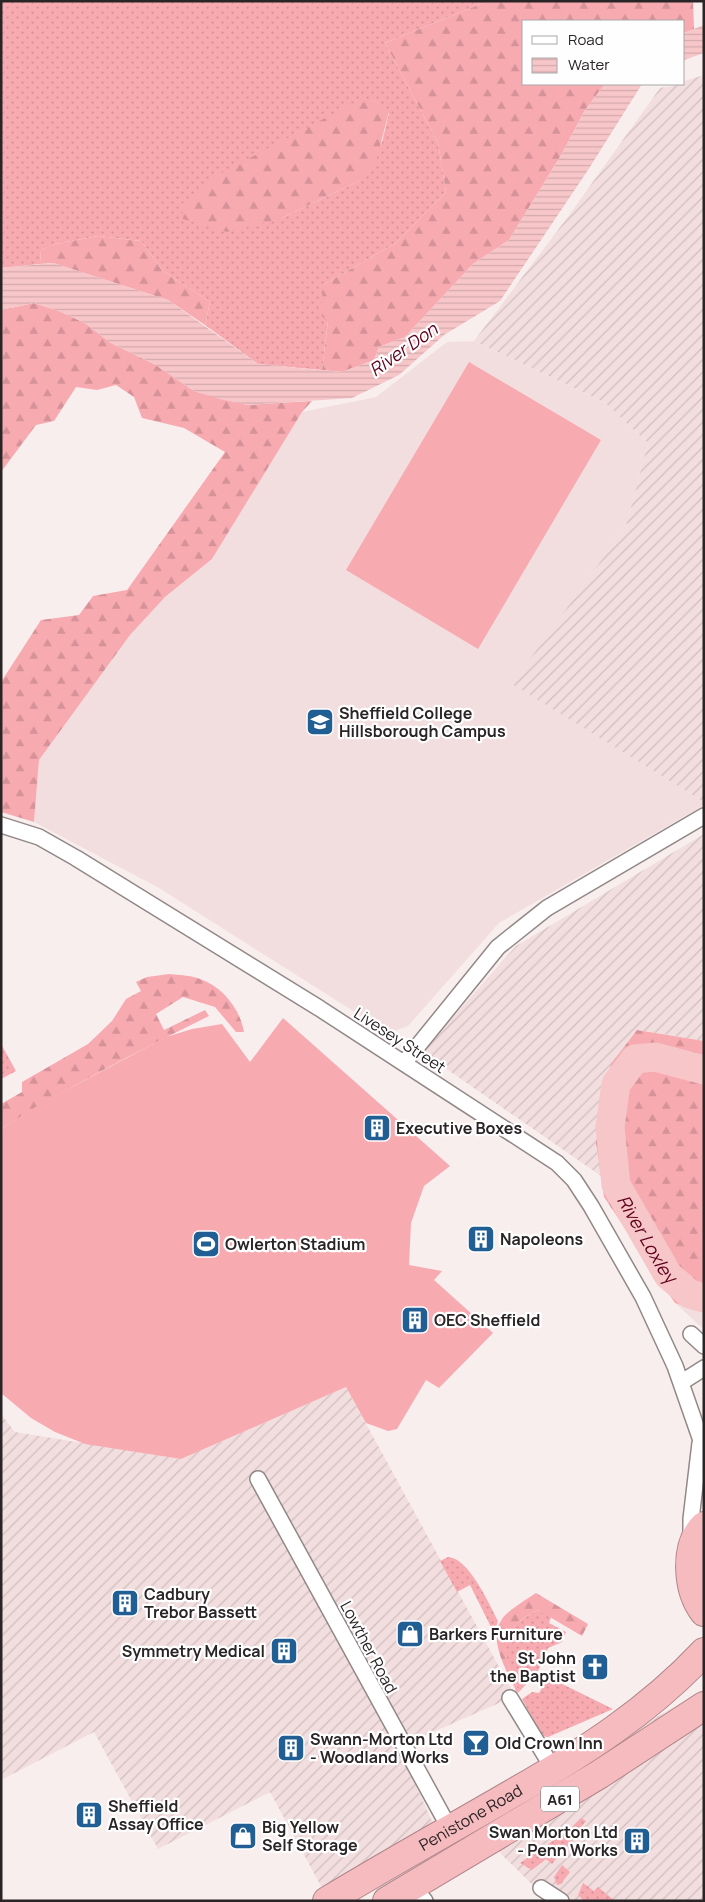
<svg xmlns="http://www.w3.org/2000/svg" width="705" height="1902" viewBox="0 0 705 1902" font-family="Manrope,sans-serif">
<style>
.built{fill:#f3dedf}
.industrial{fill:url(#industrial-furrows)}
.grass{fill:url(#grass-dots);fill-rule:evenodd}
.forest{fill:url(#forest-firs)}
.pitch{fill:#f8aab1}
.water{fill:url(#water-rules)}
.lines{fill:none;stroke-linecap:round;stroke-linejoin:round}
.river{stroke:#f7c6c9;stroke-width:29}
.street-casing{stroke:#928888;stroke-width:18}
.highway-casing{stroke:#ae8689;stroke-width:30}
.street{stroke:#fff;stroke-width:15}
.highway{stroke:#f6bbbf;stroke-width:28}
.labels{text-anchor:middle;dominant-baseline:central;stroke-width:4.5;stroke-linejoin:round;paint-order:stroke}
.shield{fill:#fefefe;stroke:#696566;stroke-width:1}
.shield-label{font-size:15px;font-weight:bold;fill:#292425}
.poi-label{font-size:16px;font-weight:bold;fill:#292425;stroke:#fefefe;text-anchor:start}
.street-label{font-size:16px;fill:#292425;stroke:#fefefe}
.water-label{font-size:18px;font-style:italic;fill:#5f001c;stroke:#fefefe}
</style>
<defs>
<pattern id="industrial-furrows" width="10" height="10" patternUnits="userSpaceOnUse" patternTransform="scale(1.25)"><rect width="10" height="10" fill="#f3dedf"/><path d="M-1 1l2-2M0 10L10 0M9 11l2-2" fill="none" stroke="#d0bebf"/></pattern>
<pattern id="grass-dots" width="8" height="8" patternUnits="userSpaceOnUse" patternTransform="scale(1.25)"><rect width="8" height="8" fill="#f8aab1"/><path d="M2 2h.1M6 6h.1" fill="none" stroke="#d59298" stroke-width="1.8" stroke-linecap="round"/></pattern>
<pattern id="forest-firs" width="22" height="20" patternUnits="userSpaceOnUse" patternTransform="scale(1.25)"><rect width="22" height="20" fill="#f8aab1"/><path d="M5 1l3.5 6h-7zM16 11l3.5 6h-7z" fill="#d59298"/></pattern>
<pattern id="water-rules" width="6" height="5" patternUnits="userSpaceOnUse" patternTransform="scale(1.25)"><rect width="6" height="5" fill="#f7c6c9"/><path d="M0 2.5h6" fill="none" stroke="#d4aaac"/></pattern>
</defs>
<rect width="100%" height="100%" fill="#f9eeee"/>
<path class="built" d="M474 341 604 402 648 443 626 526 513 684 704 802V805L499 923 408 1026 388 1033 159 888 34 822 39 760 130 635 165 597 212 559 302 412 376 397 447 342Z
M675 1303 704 1312V1329L699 1325Z"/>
<path class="industrial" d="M704 75V802L512 684 626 526 648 443 604 402 474 341 567 218 660 88 684 84V81Z
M704 834V1041L638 1030 596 1143 601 1176 422 1052 516 946Z
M346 1387 515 1696 399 1747 435 1828 322 1888 270 1792 158 1849 94 1732 1 1780V1414L15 1432 181 1459Z
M704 1689V1901H549L501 1854 483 1820Z"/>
<path class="grass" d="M1 1H488L385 43 438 143 446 192 396 243 323 285 328 321 322 370 258 364 205 325 210 302 163 271 141 241 98 236 55 244 41 250 40 264 1 268ZM373 100 389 113 382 142 359 181 280 219Z
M1 1044 16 1071 1 1079Z
M448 1557C469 1558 489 1604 498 1621L494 1633 470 1585 457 1592 440 1561Z
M538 1610 551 1617 549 1623 566 1632 562 1642 548 1648 538 1671 519 1692C502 1654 494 1631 538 1610Z
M548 1677 613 1709 548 1737 542 1736 522 1699 532 1692 539 1693Z
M581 1818 586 1821 552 1864 546 1859 532 1870 520 1863 569 1830Z
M562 1865 570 1872 561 1884 557 1885 554 1877Z
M583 1883 594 1891 598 1887 615 1901 583 1900 578 1895Z"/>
<path class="forest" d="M488 1H693L694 29 684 33V21H524V84H605L585 110 560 157 509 240 473 264 405 337 379 347 374 360 342 372 322 370 328 322 321 315 323 285 396 243 446 192 438 143 385 43Z
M359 100H373L389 112 375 165 359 181 280 219 227 232 183 219 182 204 212 178Z
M98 236 141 241 163 271 210 302 205 325 168 300 53 263 40 264 41 250 55 244Z
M34 303 59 311 85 323 111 343 156 365 194 391 247 405 312 401 302 412 212 559 165 597 130 635 39 760 34 822 1 812V682L41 620 79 615 93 596 127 590 225 452 184 428 142 418 134 397 116 385 97 390 76 387 54 421 36 425 1 472V310Z
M169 974C178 975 191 975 200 979 223 987 240 1009 244 1032H236L215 1007 183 997 156 1014 164 1030 205 1010 209 1016C138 1051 68 1087 1 1129V1104L22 1092V1082L88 1044 112 1021 126 999 141 991 136 982 147 977Z
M637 1030 704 1041V1312L675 1303 604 1197 596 1143 611 1064Z
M536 1593 588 1624 582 1636 538 1610C495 1630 502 1655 519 1692L517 1693C508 1672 487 1641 502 1619 507 1611 527 1599 536 1593Z"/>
<path class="pitch" d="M469 362 601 440 478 649 346 570Z
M283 1018 450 1166 424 1186 411 1223 409 1265 442 1271 434 1280 493 1333 439 1388 426 1380 397 1429 388 1431 366 1423 346 1387 181 1459 85 1444 55 1432 31 1418 1 1393V1129L42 1103 166 1037 192 1029 222 1024 250 1062Z"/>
<path class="water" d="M704 25V53L684 60V33Z
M605 84H642L588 170 500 301 444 335 399 375 352 398 247 405 219 399 194 391 156 365 111 343 85 323 59 311 34 303 1 310V268L53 263 168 300 258 364 341 372 374 360 379 347 405 337 473 264 509 240 560 157 585 110Z"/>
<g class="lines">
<path class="river" id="s1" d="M704 1070 655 1057 635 1059 616 1084 610 1127 616 1185 668 1275 690 1294 704 1298"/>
<g class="street-casing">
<path id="street" d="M1 825 39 837 76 858 319 1008 557 1163 574 1180 591 1206 643 1297 675 1366 704 1449
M404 1063 498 947 547 908 704 816
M691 1334 704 1346
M682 1382 704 1368
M258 1479 451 1831
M691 1541V1519L700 1443
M510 1698 554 1770
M412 1885 425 1901
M541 1888 561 1901"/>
</g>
<g class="highway-casing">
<g id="highway">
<path d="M704 1526C684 1546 687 1590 704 1612"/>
<path id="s2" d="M327 1901C388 1864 451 1829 513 1793 583 1753 649 1711 704 1652"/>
<path d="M387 1901 600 1774 704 1706"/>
</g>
</g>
<use href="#street" class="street"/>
<use href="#highway" class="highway"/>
</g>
<defs>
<g id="university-square" transform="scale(1.4375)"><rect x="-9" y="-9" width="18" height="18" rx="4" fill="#205e94" stroke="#fefefe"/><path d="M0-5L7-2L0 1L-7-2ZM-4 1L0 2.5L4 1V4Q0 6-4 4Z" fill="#fff"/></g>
<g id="building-square" transform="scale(1.4375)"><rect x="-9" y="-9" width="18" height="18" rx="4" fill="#205e94" stroke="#fefefe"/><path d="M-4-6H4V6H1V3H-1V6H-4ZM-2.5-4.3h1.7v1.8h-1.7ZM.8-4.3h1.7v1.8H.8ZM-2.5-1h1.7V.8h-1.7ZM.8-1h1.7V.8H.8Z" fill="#fff"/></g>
<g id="stadium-square" transform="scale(1.4375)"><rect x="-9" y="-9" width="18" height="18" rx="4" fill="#205e94" stroke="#fefefe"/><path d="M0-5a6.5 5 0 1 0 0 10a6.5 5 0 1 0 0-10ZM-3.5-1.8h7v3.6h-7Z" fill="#fff"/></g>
<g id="shop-square" transform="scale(1.4375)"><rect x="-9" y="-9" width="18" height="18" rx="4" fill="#205e94" stroke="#fefefe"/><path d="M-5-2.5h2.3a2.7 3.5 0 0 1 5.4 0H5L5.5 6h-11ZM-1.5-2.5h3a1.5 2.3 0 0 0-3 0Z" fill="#fff"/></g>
<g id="church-square" transform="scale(1.4375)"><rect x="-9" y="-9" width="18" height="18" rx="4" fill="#205e94" stroke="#fefefe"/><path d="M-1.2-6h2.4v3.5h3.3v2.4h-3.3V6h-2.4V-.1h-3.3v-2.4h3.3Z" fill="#fff"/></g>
<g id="bar-square" transform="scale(1.4375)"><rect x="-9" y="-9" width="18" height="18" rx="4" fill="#205e94" stroke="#fefefe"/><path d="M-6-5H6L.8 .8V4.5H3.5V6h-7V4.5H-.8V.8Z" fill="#fff"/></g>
</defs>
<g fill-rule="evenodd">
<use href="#university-square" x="320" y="722"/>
<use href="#building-square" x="377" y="1128"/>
<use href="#building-square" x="481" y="1239"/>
<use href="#stadium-square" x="206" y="1244"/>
<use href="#building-square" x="415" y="1320"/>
<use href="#building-square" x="125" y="1603"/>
<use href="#shop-square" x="410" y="1634"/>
<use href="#building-square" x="284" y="1651"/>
<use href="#church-square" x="595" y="1667"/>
<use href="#bar-square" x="476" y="1743"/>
<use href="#building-square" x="291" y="1748"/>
<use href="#building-square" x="89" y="1815"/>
<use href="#shop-square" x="243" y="1836"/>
<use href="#building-square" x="637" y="1841"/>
</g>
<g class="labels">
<rect class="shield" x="541" y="1786.5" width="38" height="25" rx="4"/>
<g class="shield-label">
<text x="560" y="1799">A61</text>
</g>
<g class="poi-label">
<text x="339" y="713">Sheffield College<tspan x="339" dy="18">Hillsborough Campus</tspan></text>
<text x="396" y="1128">Executive Boxes</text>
<text x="500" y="1239">Napoleons</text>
<text x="225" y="1244">Owlerton Stadium</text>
<text x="434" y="1320">OEC Sheffield</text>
<text x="144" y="1594">Cadbury<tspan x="144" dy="18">Trebor Bassett</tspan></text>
<text x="429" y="1634">Barkers Furniture</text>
<text x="265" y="1651" text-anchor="end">Symmetry Medical</text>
<text x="576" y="1658" text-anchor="end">St John<tspan x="576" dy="18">the Baptist</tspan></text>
<text x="310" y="1739">Swann-Morton Ltd<tspan x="310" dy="18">- Woodland Works</tspan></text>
<text x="495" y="1743">Old Crown Inn</text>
<text x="108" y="1806">Sheffield<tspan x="108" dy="18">Assay Office</tspan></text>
<text x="262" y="1827">Big Yellow<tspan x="262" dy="18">Self Storage</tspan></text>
<text x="618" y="1832" text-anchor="end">Swan Morton Ltd<tspan x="618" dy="18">- Penn Works</tspan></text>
</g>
<g class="street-label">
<text transform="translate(400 1040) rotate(33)">Livesey Street</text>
<text transform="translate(369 1647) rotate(62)">Lowther Road</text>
<text stroke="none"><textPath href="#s2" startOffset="166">Penistone Road</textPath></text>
</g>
<g class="water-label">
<text transform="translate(403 349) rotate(-35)">River Don</text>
<text stroke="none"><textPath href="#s1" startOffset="266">River Loxley</textPath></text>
</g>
</g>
<rect width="705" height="1902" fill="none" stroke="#292425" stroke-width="5"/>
<rect x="522" y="20" width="162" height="65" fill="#fefefe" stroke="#a9a7a7"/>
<rect x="532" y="36" width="25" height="8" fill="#ffffff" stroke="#a9a7a7"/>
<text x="568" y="45" font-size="15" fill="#292425">Road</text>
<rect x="532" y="58" width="25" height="15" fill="url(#water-rules)" stroke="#a9a7a7"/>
<text x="568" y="70" font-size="15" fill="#292425">Water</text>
</svg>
